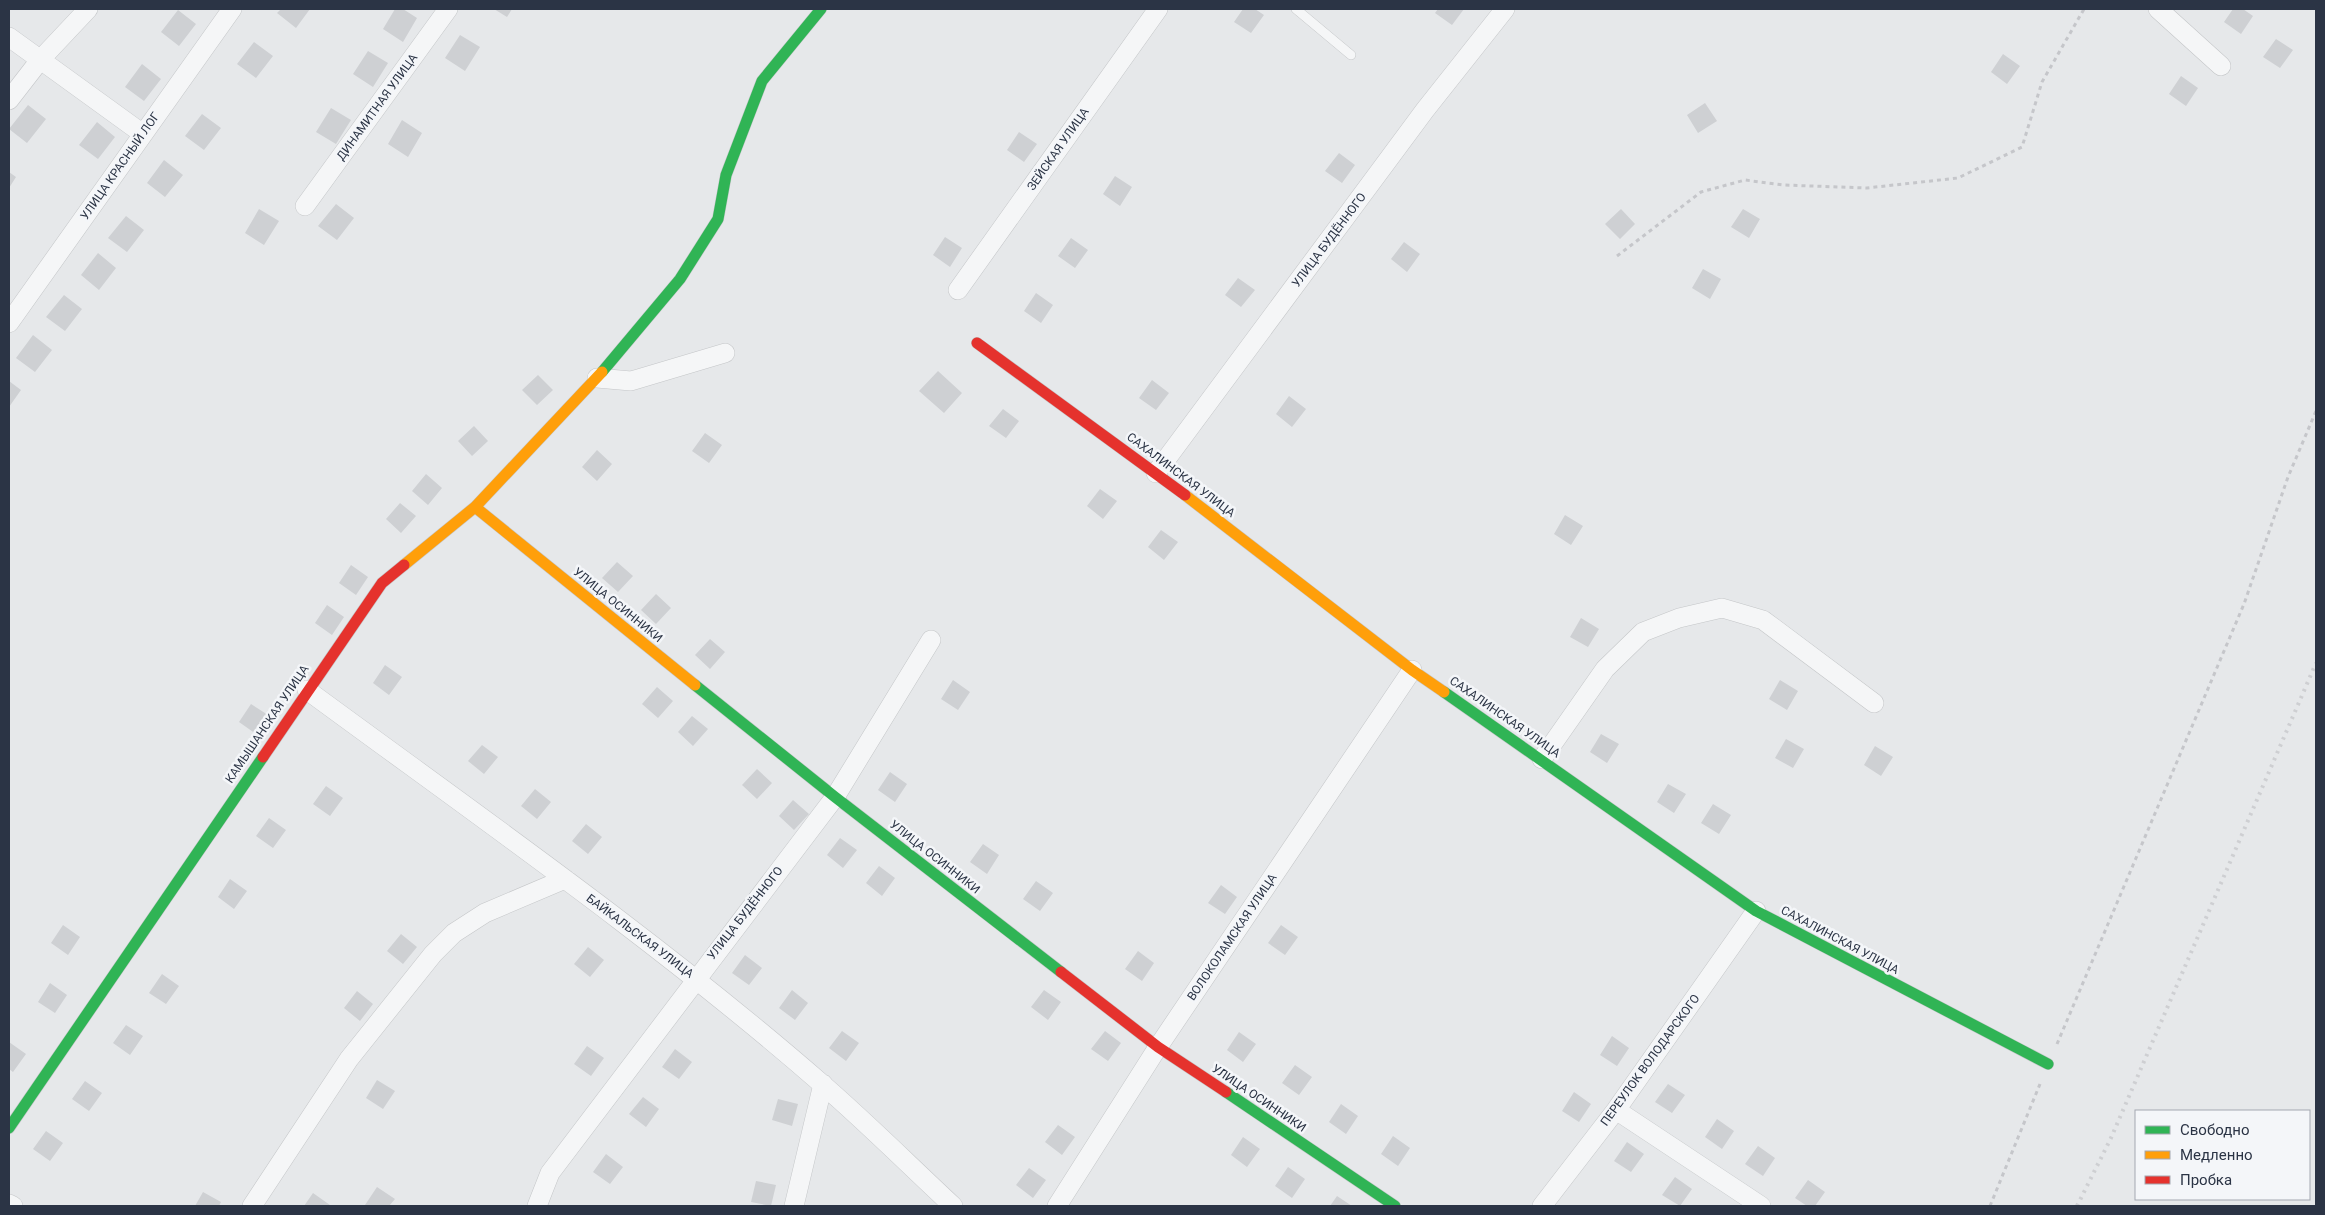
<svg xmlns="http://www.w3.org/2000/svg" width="2325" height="1215" viewBox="0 0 2325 1215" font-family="Roboto,sans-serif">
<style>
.building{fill:#ced0d3}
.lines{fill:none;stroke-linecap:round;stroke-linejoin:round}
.lane-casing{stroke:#c4c6c8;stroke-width:10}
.street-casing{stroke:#c4c6c8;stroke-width:20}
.fast-casing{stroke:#c4c6c8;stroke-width:12}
.slow-casing{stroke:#c4c6c8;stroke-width:12}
.jam-casing{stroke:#c4c6c8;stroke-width:12}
.path{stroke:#c5c6ca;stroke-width:3;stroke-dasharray:4 4;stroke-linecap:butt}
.lane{stroke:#f5f6f7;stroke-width:9}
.street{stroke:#f5f6f7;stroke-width:19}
.fast{stroke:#30b455;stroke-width:11}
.slow{stroke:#ff9f0a;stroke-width:11}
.jam{stroke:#e5322d;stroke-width:11}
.rail{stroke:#cecfd2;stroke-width:4;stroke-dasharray:2.5 5;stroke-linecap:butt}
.labels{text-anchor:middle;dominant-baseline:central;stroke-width:5;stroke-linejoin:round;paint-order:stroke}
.street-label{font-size:12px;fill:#2b3445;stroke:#f4f6f9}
</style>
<rect width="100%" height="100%" fill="#e6e8ea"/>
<path class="building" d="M281 9H310L296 28 277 13Z
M395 9H403L417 18 403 42 383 29Z
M494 9H512L507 17Z
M1243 9H1255L1264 15 1251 33 1234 22Z
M1438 9H1464L1452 25 1435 13Z
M2233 9H2243L2253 16 2241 34 2224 22Z
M178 10 196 24 179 46 161 32Z
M460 35 480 47 465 71 445 58Z
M2276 39 2293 50 2280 68 2263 57Z
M254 42 273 56 256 78 237 64Z
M368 51 388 63 373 87 353 74Z
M2003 54 2020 66 2007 84 1991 72Z
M142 64 161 79 144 101 125 87Z
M2181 76 2198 88 2186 106 2169 94Z
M1705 103 1717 121 1698 133 1687 115Z
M28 105 46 119 27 143 9 129Z
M331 108 351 120 336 144 316 132Z
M202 114 221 128 204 150 185 136Z
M402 120 422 133 408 157 388 144Z
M97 122 115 137 98 159 79 145Z
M1019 132 1037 144 1024 162 1007 150Z
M1339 153 1355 165 1342 183 1325 171Z
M164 160 183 175 165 197 147 183Z
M9 172 16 177 9 188Z
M1115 176 1132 187 1120 206 1103 194Z
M336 204 354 218 337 240 318 226Z
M259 209 279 221 264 245 245 233Z
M1621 209 1635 224 1620 239 1605 224Z
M1743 209 1760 219 1749 238 1731 227Z
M126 216 144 230 127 252 108 238Z
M945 237 962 248 950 267 933 255Z
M1071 238 1088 250 1075 268 1058 256Z
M1404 242 1420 254 1407 272 1391 259Z
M98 253 116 268 99 290 81 275Z
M1703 269 1721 279 1710 299 1692 288Z
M1238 278 1255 290 1241 307 1225 295Z
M1036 293 1053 305 1041 323 1024 311Z
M64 295 82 309 65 331 46 317Z
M33 335 52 350 35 372 16 358Z
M938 371 962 393 944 413 919 391Z
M538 375 553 390 537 405 522 390Z
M1152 380 1169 393 1156 410 1139 398Z
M9 381 21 390 9 407Z
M1289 396 1306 409 1292 427 1276 414Z
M1003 409 1019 421 1006 438 989 426Z
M474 426 488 441 472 456 458 441Z
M705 433 722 445 709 463 692 451Z
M597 450 612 464 597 481 582 467Z
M426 474 442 488 428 505 412 491Z
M1100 489 1117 501 1103 519 1087 506Z
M400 503 416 516 401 533 386 519Z
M1565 515 1583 526 1571 545 1554 534Z
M1161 530 1178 542 1164 560 1148 547Z
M617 562 633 576 618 592 602 578Z
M351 565 368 577 356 595 339 583Z
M656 594 671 608 656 624 641 610Z
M327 605 344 617 332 635 315 623Z
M1581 618 1599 629 1588 647 1570 637Z
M710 639 725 652 710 669 695 655Z
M385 665 402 677 389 695 373 683Z
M953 680 970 692 958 710 941 699Z
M1780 680 1798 691 1787 710 1769 699Z
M657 687 673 701 658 718 642 704Z
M251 704 268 715 256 734 239 722Z
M692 716 708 729 693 746 678 732Z
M1601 734 1619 744 1607 763 1590 752Z
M1786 739 1804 749 1793 768 1775 758Z
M482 745 498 757 484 774 468 761Z
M1875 746 1893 757 1881 776 1864 765Z
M757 769 772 783 757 799 742 785Z
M890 772 907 784 895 802 878 790Z
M1668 784 1686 794 1674 813 1657 802Z
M326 786 343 798 330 816 313 804Z
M535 789 551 802 537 819 521 806Z
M793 800 809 814 794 830 779 816Z
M1713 804 1731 815 1719 834 1701 823Z
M269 818 286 830 273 848 256 836Z
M586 824 602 837 588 854 572 841Z
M840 838 857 850 843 868 827 855Z
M983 844 999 855 987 874 970 862Z
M879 866 895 878 882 896 866 883Z
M230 879 247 891 234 909 218 897Z
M1036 881 1053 893 1040 911 1023 899Z
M1221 885 1237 897 1225 914 1208 903Z
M63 925 80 937 68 955 51 943Z
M1281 925 1298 937 1285 955 1268 943Z
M401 934 417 947 403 964 387 951Z
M588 947 604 960 590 977 574 964Z
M1138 951 1154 963 1142 981 1125 969Z
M745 955 762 968 749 985 732 973Z
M162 974 179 986 166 1004 149 993Z
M50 983 67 995 55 1013 38 1002Z
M792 990 808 1003 795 1020 779 1008Z
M1044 990 1061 1002 1048 1020 1031 1007Z
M357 991 373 1004 360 1021 344 1008Z
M126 1025 143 1036 130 1055 113 1043Z
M842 1031 859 1043 846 1061 829 1048Z
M1105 1031 1121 1043 1108 1061 1091 1049Z
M1239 1032 1256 1044 1243 1062 1227 1050Z
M1612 1036 1629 1048 1617 1066 1600 1055Z
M9 1042 26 1054 13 1072 9 1069Z
M587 1046 604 1058 591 1076 574 1064Z
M675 1049 692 1062 679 1079 662 1067Z
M1295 1065 1312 1077 1299 1095 1282 1083Z
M377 1080 395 1091 383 1109 366 1098Z
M85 1081 102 1093 89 1111 72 1099Z
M1668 1084 1685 1095 1672 1113 1655 1102Z
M1574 1092 1591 1104 1579 1122 1562 1111Z
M643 1097 659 1109 646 1127 629 1114Z
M778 1099 798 1104 792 1126 772 1120Z
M1341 1104 1358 1116 1346 1134 1329 1122Z
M1717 1119 1734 1131 1722 1149 1705 1137Z
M1058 1125 1075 1137 1062 1155 1045 1142Z
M46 1131 63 1143 50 1161 33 1149Z
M1393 1136 1410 1148 1398 1166 1381 1154Z
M1243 1137 1260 1149 1247 1167 1231 1155Z
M1627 1142 1644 1154 1631 1172 1614 1161Z
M1758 1146 1775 1158 1763 1176 1745 1164Z
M606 1154 623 1167 610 1184 593 1172Z
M1288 1167 1305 1179 1292 1198 1275 1186Z
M1029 1168 1046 1180 1033 1198 1016 1185Z
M1675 1177 1692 1189 1680 1206 1662 1195Z
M1808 1180 1825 1192 1815 1206H1807L1795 1198Z
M756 1181 776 1185 771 1206 751 1202Z
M377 1187 395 1199 389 1206 365 1205Z
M203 1192 221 1202 219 1206H195Z
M313 1193 330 1205 329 1206H304Z
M1337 1196 1352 1206H1330Z"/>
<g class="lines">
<g class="lane-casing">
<path id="lane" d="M1296 9 1351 55"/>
</g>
<g class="street-casing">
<path id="street" d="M2158 9 2221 66
M9 37 143 134
M9 100 40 60 88 9
M305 206 448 9
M958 290 1158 9
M9 323 232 9
M597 378 631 381 725 353
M1156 473 1425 110 1505 9
M307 690C481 818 659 942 822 1084 867 1123 909 1165 953 1206
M1542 759 1605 669 1643 632 1679 618 1722 608 1763 620 1874 703
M1616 1110 1761 1206
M9 1204 13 1206
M252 1206 349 1059 433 954 454 933 485 913 565 879
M537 1206 550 1173 835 797 931 640
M794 1206 823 1084
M1057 1206 1158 1047 1412 670
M1542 1206 1616 1110 1756 911"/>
</g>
<g class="fast-casing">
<path id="fast" d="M602 372 680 279 718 219 726 175 762 81 821 9
M695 685 835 797 1061 972
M1444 692 1756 911 2048 1064
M1226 1092 1395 1206
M9 1128 263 757"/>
</g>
<g class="slow-casing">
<path id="slow" d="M1185 495 1412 670 1444 692
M475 507 695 685
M404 565 475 507 602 372"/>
</g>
<g class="jam-casing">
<path id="jam" d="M977 343 1185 495
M263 757 382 583 404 565
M1061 972 1158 1047 1226 1092"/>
</g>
<path class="path" d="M1617 256 1701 192 1745 180 1783 185 1867 188 1958 178 2022 147 2042 82 2084 9
M2057 1044 2244 604 2288 477 2316 411
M1990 1206 2040 1084"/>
<use href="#lane" class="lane"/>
<use href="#street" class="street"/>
<use href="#fast" class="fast"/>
<use href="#slow" class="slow"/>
<use href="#jam" class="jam"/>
<path class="rail" d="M2077 1206 2111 1138 2316 663"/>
</g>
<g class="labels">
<g class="street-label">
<text transform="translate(377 107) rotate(-54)">ДИНАМИТНАЯ УЛИЦА</text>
<text transform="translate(1058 149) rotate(-55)">ЗЕЙСКАЯ УЛИЦА</text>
<text transform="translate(120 166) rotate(-55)">УЛИЦА КРАСНЫЙ ЛОГ</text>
<text transform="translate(1329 240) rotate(-53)">УЛИЦА БУДЁННОГО</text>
<text transform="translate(1181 475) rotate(37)">САХАЛИНСКАЯ УЛИЦА</text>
<text transform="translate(618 605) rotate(39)">УЛИЦА ОСИННИКИ</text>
<text transform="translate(1505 717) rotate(35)">САХАЛИНСКАЯ УЛИЦА</text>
<text transform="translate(267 724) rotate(-56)">КАМЫШАНСКАЯ УЛИЦА</text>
<text transform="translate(935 857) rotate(38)">УЛИЦА ОСИННИКИ</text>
<text transform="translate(745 913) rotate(-52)">УЛИЦА БУДЁННОГО</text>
<text transform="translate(640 936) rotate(37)">БАЙКАЛЬСКАЯ УЛИЦА</text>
<text transform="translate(1232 937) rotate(-56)">ВОЛОКОЛАМСКАЯ УЛИЦА</text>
<text transform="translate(1840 940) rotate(28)">САХАЛИНСКАЯ УЛИЦА</text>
<text transform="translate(1650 1060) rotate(-54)">ПЕРЕУЛОК ВОЛОДАРСКОГО</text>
<text transform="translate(1259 1098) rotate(34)">УЛИЦА ОСИННИКИ</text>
</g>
</g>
<rect width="2325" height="1215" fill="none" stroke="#2b3445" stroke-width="20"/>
<rect x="2135" y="1110" width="175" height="90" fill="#f4f6f9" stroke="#a4a8b1"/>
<rect x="2145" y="1126" width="25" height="8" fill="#30b455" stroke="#a4a8b1"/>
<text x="2180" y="1135" font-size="15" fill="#2b3445">Свободно</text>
<rect x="2145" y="1151" width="25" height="8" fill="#ff9f0a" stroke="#a4a8b1"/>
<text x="2180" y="1160" font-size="15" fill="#2b3445">Медленно</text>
<rect x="2145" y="1176" width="25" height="8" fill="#e5322d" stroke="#a4a8b1"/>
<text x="2180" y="1185" font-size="15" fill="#2b3445">Пробка</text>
</svg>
